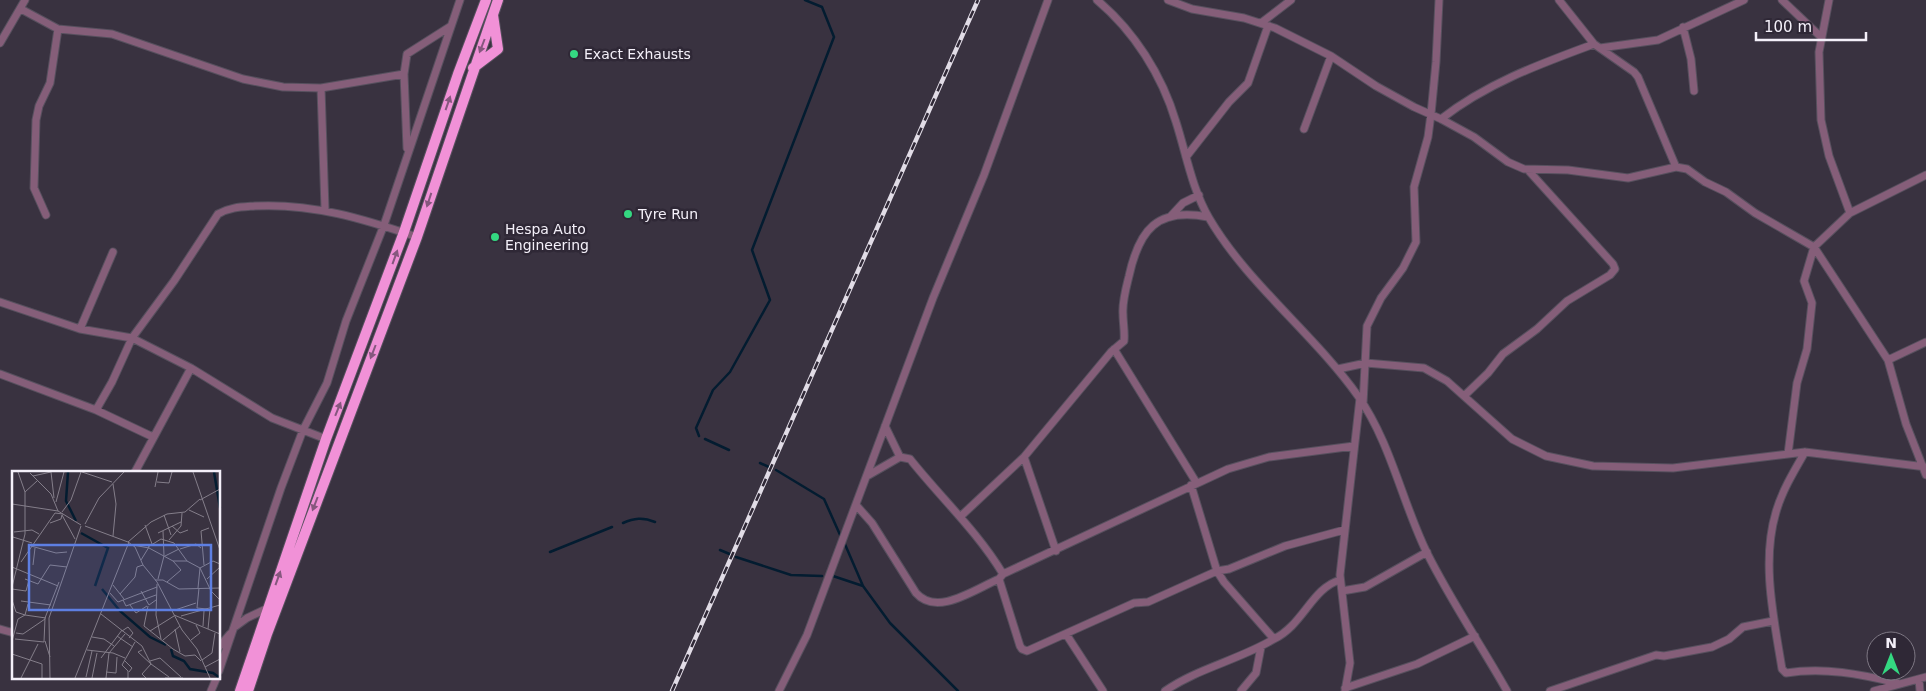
<svg xmlns="http://www.w3.org/2000/svg" width="1926" height="691" viewBox="0 0 1926 691" font-family="'DejaVu Sans',sans-serif">
<style>
.lines{fill:none;stroke-linecap:round;stroke-linejoin:round}
.stream{stroke:#031c30;stroke-width:2.5}
.minor-casing{stroke:#57505e;stroke-width:9}
.highway-casing{stroke:#57505e;stroke-width:12}
.minor{stroke:#855e79;stroke-width:7}
.highway{stroke:#f191d7;stroke-width:10}
.rail-casing{stroke:#e1dce6;stroke-width:4.5}
.rail{stroke:#2f2836;stroke-width:2.5;stroke-dasharray:8;stroke-linecap:butt}
.oneway{fill:#86577e}
.poi-dot{fill:#34d881;stroke:#2f2836;stroke-width:2}
.labels{text-anchor:middle;dominant-baseline:central;stroke-width:5;stroke-linejoin:round;paint-order:stroke}
.poi-label{font-size:14px;fill:#f4f0f9;stroke:#2f2836;text-anchor:start}
.inset-river{fill:none;stroke:#031c30;stroke-width:2.5}
.inset-road{fill:none;stroke:#847e8a;stroke-width:1}
.view{fill:#5e7fe2;fill-opacity:0.15;stroke:#5e7fe2;stroke-width:2.5}
.inset-edge{fill:none;stroke:#f4f0f9;stroke-width:2.5}
</style>
<rect width="100%" height="100%" fill="#393240"/>
<g class="lines">
<path class="stream" d="M699 436 696 428 713 390 730 372 770 300 752 250 834 37 822 7 805 0
M705 439 729 450
M760 463 769 467
M776 470 824 499 841 537
M623 523C634 518 643 517 655 522
M844 542 863 586 890 623 958 691
M720 550 732 555
M550 552 612 527
M736 557 791 575 822 576
M833 576 863 586"/>
<g class="minor-casing">
<path id="minor" d="M1097 0C1134 31 1162 75 1176 122 1186 153 1192 189 1209 218 1247 283 1314 334 1358 396 1391 443 1402 502 1427 553 1451 601 1481 645 1507 691
M1168 0 1192 9 1244 18 1275 28 1331 56 1376 86 1414 107 1441 119 1474 137 1508 162 1524 169 1568 170 1628 178 1676 167
M1559 0 1594 44 1634 72 1638 77 1676 167 1687 169 1705 182 1726 192 1755 213 1814 247 1888 360 1906 424 1926 475
M1782 0 1821 37
M1829 0 1819 52 1821 120 1829 156 1850 213
M21 9 58 29 112 34 243 79 283 87 321 88 404 74
M1261 23 1291 0
M1683 27 1691 59 1694 91
M0 43 25 0
M1600 48 1658 40 1744 0
M321 88 325 209
M1441 119C1487 83 1540 64 1594 44
M1304 129 1331 56
M407 148 404 74 407 54 451 26
M1186 157 1229 102 1248 83 1268 26
M46 215 34 188 36 120 39 106 50 83 58 29
M1170 217 1183 203 1199 195
M0 302 80 329 132 338 191 368 272 418 326 439
M80 329 113 252
M1114 349 1196 482
M1888 360 1926 342
M1338 369 1366 363 1424 368 1447 381 1512 439 1546 456 1593 466 1673 468 1805 452 1926 467
M0 374 96 410 112 382 132 338 174 281 218 214C230 207 242 207 255 206 312 203 364 219 417 237
M1464 396 1488 373 1503 354 1537 329 1567 301 1610 275 1615 269 1613 264 1528 170
M1363 404 1367 326 1381 298 1403 268 1416 242 1414 187 1428 137 1431 114 1436 62 1439 0
M96 410 153 437
M885 426 900 457 910 459C941 498 977 531 1003 574
M1805 452C1794 471 1782 491 1776 512 1761 562 1774 619 1782 669L1786 673C1824 667 1860 674 1897 683
M1788 454 1797 383 1807 349 1812 303 1804 281 1814 247 1850 213 1926 175
M1024 457 1056 551
M135 472 191 368
M867 476 900 457
M1191 485 1217 571 1224 582 1274 639C1303 625 1312 588 1340 580
M856 505 872 523 916 593C937 617 975 589 999 579L1003 574 1228 469 1269 457 1354 446
M961 516 1024 457 1111 352 1124 341C1125 332 1123 323 1123 314 1122 302 1126 288 1129 276 1139 230 1157 207 1208 217
M999 579 1020 646 1022 649 1027 651 1134 603 1148 602 1217 571 1229 569 1285 546 1344 530
M1342 591 1365 587 1427 552
M236 626 247 618 266 609
M0 629 14 633
M1066 634 1103 691
M219 647 230 634
M219 671 281 488 303 430 327 383 346 321 384 225 460 0
M1919 679 1920 691
M1345 688 1417 664 1475 636
M211 691 217 677
M779 691 807 635 933 298 984 175 1048 0
M1165 691C1198 668 1239 660 1274 639
M1241 691 1256 673 1261 647
M1345 691 1350 663 1340 575 1360 398
M1550 691 1656 655 1664 656 1712 647 1729 639 1743 627 1773 621
M1874 691 1926 677"/>
</g>
<g class="highway-casing">
<path id="highway" d="M473 68 498 49 493 15
M240 691 326 439 404 232 458 74 486 0
M248 691 267 634 417 237 498 0"/>
</g>
<use href="#minor" class="minor"/>
<use href="#highway" class="highway"/>
<g class="rail-casing">
<path id="rail" d="M672 691 978 0"/>
</g>
<use href="#rail" class="rail"/>
</g>
<defs><path id="oneway-solid" d="M-6-.8H1V-3.2L6.5 0L1 3.2V.8H-6Z" transform="scale(1.25)"/></defs>
<g class="oneway">
<use href="#oneway-solid" transform="translate(482 46) rotate(111)"/>
<use href="#oneway-solid" transform="translate(448 103) rotate(-71)"/>
<use href="#oneway-solid" transform="translate(429 200) rotate(108)"/>
<use href="#oneway-solid" transform="translate(395 257) rotate(-70)"/>
<use href="#oneway-solid" transform="translate(373 352) rotate(111)"/>
<use href="#oneway-solid" transform="translate(338 409) rotate(-68)"/>
<use href="#oneway-solid" transform="translate(315 504) rotate(111)"/>
<use href="#oneway-solid" transform="translate(278 578) rotate(-70)"/>
</g>
<g class="poi-dot">
<circle cx="574" cy="54" r="5"/>
<circle cx="628" cy="214" r="5"/>
<circle cx="495" cy="237" r="5"/>
</g>
<g class="labels">
<g class="poi-label">
<text x="584" y="54">Exact Exhausts</text>
<text x="638" y="214">Tyre Run</text>
<text x="505" y="229">Hespa Auto<tspan x="505" dy="16">Engineering</tspan></text>
</g>
</g>
<g transform="translate(12 471)">
<rect width="208" height="208" fill="#393240"/>
<path class="inset-river" d="M56 1 54 30 64 50M202 1 208 37M69 62 96 77 83 115M90 118 108 140 138 166 154 174M159 178 161 185 172 190 178 198 201 202 208 207"/>
<path class="inset-road" d="M39 1 42 27M70 1 100 11M181 1 208 79M18 2 39 23 46 40M21 5 39 1M145 11 157 12 160 1M101 13 104 33 101 65M143 16 146 1M13 21 25 10M188 29 208 18M44 31 52 1M0 33 46 40 69 54M177 39 192 46M50 41 59 29 69 1M152 44 159 64M38 52 49 48 50 44 63 68M73 53 87 27 112 1M133 54 140 73M73 55 116 71 123 76 131 94 145 111 170 159 185 178 198 207M160 55 168 62 176 59M2 61 20 59 27 63M146 62 169 51M1 66 20 72M157 69 169 55 170 42M116 71 139 51 155 43 173 41 188 28M121 74 137 77 161 90H175M19 75 44 82 55 81M136 76 149 68 162 72 175 90 188 97 199 120 208 129M168 78 184 73 189 77M153 85 167 78M129 89 137 76M9 91 43 42 51 43M21 94 23 77M192 94 189 60 197 57M0 96 46 115M13 108 26 113 38 94 55 96M146 108 152 85 151 60M195 108 208 96M143 109H151L167 118 208 117M155 111 169 99 161 90M145 113 144 144 149 168M101 114 112 128M0 116 13 63V21L6 1M186 117 188 97 201 90 208 93M187 117 185 137 195 138M0 118 14 120 17 109M129 120 137 134 144 129M98 122 106 131 145 116M108 123 123 106 125 96 131 94M0 129 4 141 13 144 16 133M111 129 114 135 144 124M9 130 39 134M118 134 124 142 135 135M136 135 132 155 161 178 173 185 183 184 189 190M160 140 184 132M89 143 130 175 139 193 157 206M162 144 208 163M169 145 208 134M191 155 192 140M163 158 168 181M196 158 198 138M110 160 116 156 121 162 117 167M138 160 162 145M4 162 11 163 33 148M105 165 121 176M80 166 92 168 102 175M3 168 32 171 33 147 47 111M151 169 168 155M179 169 188 162 184 154M0 170 6 148 13 144 34 147M33 170 38 186M75 179 101 182 113 187M130 179 126 181 139 193 130 203 134 207M97 182 113 163M0 183 30 193V207M89 187 110 159M112 189 120 197 117 201M190 189 200 182 203 162M138 190 148 187 169 206M193 196 208 188M94 201 104 202 105 186M74 206 80 180M9 207 26 173M38 207 37 147 69 55M63 207 117 71M80 207 85 182M94 207 97 182M116 207V200L110 194 123 171M153 207H171"/>
<path class="view" d="M17 74H199V139H17Z"/>
<rect width="208" height="208" class="inset-edge"/>
</g>
<g transform="translate(1891 656)"><circle r="24" fill="#2f2836" stroke="#7e7884"/>
<path d="M0-4L9 19L0 12L-9 19Z" fill="#34d881"/>
<text y="-8" font-size="14" font-weight="bold" text-anchor="middle" fill="#f4f0f9">N</text>
</g>
<path d="M1756 32v8h110v-8" fill="none" stroke="#f4f0f9" stroke-width="2.5"/>
<text x="1764" y="32" font-size="15" fill="#f4f0f9" stroke="#2f2836" stroke-width="4" paint-order="stroke">100 m</text>
</svg>
